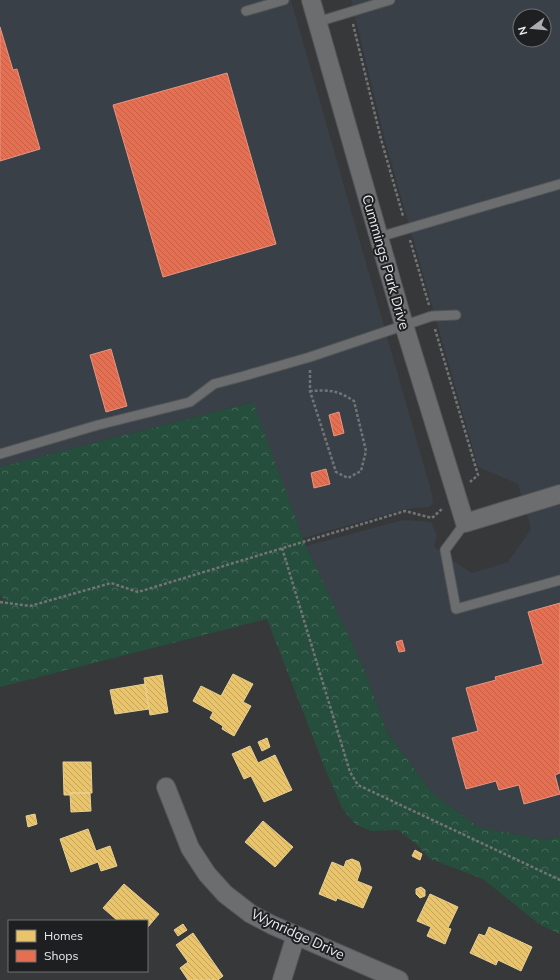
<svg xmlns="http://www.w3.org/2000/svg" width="560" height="980" viewBox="0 0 560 980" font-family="Mulish,sans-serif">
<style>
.built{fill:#3a4048;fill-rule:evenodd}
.forest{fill:url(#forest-crowns)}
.homes{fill:url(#homes-back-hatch);stroke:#e9d092}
.shops{fill:url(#shops-back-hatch);stroke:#e89480}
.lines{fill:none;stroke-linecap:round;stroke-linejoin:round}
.service-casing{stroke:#535557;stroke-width:11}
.minor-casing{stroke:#535557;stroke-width:20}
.path{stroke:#727476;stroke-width:2.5;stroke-dasharray:3 2;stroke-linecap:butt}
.service{stroke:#6b6d6f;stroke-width:9}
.minor{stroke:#6b6d6f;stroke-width:18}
.labels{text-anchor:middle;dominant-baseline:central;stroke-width:4;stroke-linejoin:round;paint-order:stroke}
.street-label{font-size:14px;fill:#e9ecef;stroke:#1d1f21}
</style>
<defs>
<pattern id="forest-crowns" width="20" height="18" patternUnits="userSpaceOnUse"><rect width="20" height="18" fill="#254e3c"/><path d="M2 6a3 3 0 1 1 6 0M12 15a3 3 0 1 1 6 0" fill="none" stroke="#456858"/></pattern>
<pattern id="homes-back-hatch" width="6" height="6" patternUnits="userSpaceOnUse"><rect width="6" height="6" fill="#e9c46a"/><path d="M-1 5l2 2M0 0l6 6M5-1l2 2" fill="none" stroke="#c0a562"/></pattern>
<pattern id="shops-back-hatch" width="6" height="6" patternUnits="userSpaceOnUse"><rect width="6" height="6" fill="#e76f51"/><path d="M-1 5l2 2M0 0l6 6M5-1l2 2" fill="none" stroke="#b7634e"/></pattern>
</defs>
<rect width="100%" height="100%" fill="#36383a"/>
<path class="built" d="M0 0H291L432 494 433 503 429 507 406 509 303 538 252 402 0 467Z
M351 0H560V836L546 840 478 827 431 792 386 730 364 669 306 546 403 520 431 522 437 536 434 546 441 553 472 573 508 562 531 529 518 484 478 467 385 141ZM520 16H544V40H520Z"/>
<path class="forest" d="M253 402 306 546 364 669 386 730 431 792 478 827 546 840 560 836V934L539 924 483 879 430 859 416 844 398 830 371 831 355 824 342 808 326 771 267 619 0 687V601L4 600 0 594V467Z"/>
<path class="homes" d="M233 674 253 684 243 702 251 706 234 736 222 729 223 726 210 718 213 712 193 701 201 686 221 696Z
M162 675 168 712 150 715 144 678Z
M145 684 149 709 115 714 110 690Z
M267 738 270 747 262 751 258 742Z
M250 746 258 763 275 755 292 790 264 802 251 776 244 779 232 754Z
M63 762H91L92 793H70V795H64Z
M70 793H90L91 811 71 812Z
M35 814 37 824 28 827 26 816Z
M263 821 293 847 275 867 245 842Z
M88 829 96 851 110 846 117 866 101 871 98 862 71 872 60 839Z
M415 850 422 854 420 860 412 856Z
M352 859 359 862 361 869 357 881 372 887 363 908 337 898 336 901 319 894 332 862 344 867 346 861Z
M124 884 159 914 147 928V921H118L103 908Z
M421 887 425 890V896L420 898 416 894V889Z
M430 894 458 907 448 928 451 929 445 944 427 936 431 927 417 921Z
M183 924 187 930 178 936 174 930Z
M489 927 532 947 521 971 498 960 496 965 470 953 479 934 485 936Z
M193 933 223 976 218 980H188L180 968 188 962 176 945Z"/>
<path class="shops" d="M0 27 13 70 17 69 40 149 0 161Z
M227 73 276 244 163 277 113 105Z
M111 349 127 406 106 412 90 355Z
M339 412 344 433 334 436 329 415Z
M326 469 330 484 314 488 311 473Z
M560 603V773L555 775 560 794 524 804 519 785 499 790 496 781 466 789 452 738 478 731 466 688 496 680 495 677 543 664 528 612Z
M402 640 405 651 399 652 396 642Z"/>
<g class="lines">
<g class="service-casing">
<path id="service" d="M246 11 284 0
M317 22 390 0
M379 237 560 184
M0 454 98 425 190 402 214 384 244 376 310 357 432 316 456 315
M465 523 445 550 456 609 560 580"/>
</g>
<g class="minor-casing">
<path id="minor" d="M311 0 404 325 465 523 560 494
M166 787 190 848 207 874 225 894 251 914 272 925 399 980
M282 980 296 935"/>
</g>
<path class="path" d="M353 24 381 139 403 216
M410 240 429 305
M435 329 478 475 470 482
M310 370V391L336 472 348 478 361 471 366 451 354 401C337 390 331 390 310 391
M282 548 350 772 358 785 560 880
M0 602 30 606 111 583 138 592 405 511 432 518 443 508"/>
<use href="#service" class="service"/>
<use href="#minor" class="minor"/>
</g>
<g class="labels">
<g class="street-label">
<text transform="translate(386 262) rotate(74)">Cummings Park Drive</text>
<text transform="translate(298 934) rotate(25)">Wynridge Drive</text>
</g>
</g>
<rect x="8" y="920" width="140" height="52" fill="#1d1f21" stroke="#6f7173"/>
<rect x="16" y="930" width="20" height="12" fill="#e9c46a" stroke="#6f7173"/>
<text x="44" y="940" font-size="12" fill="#e9ecef">Homes</text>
<rect x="16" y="950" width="20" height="12" fill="#e76f51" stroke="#6f7173"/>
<text x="44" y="960" font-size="12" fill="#e9ecef">Shops</text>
<g transform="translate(532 28) rotate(254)"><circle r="19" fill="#1d1f21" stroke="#6f7173"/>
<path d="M0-3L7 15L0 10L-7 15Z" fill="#aaadb0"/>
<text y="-6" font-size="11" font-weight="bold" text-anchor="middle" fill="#e9ecef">N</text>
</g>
</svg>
